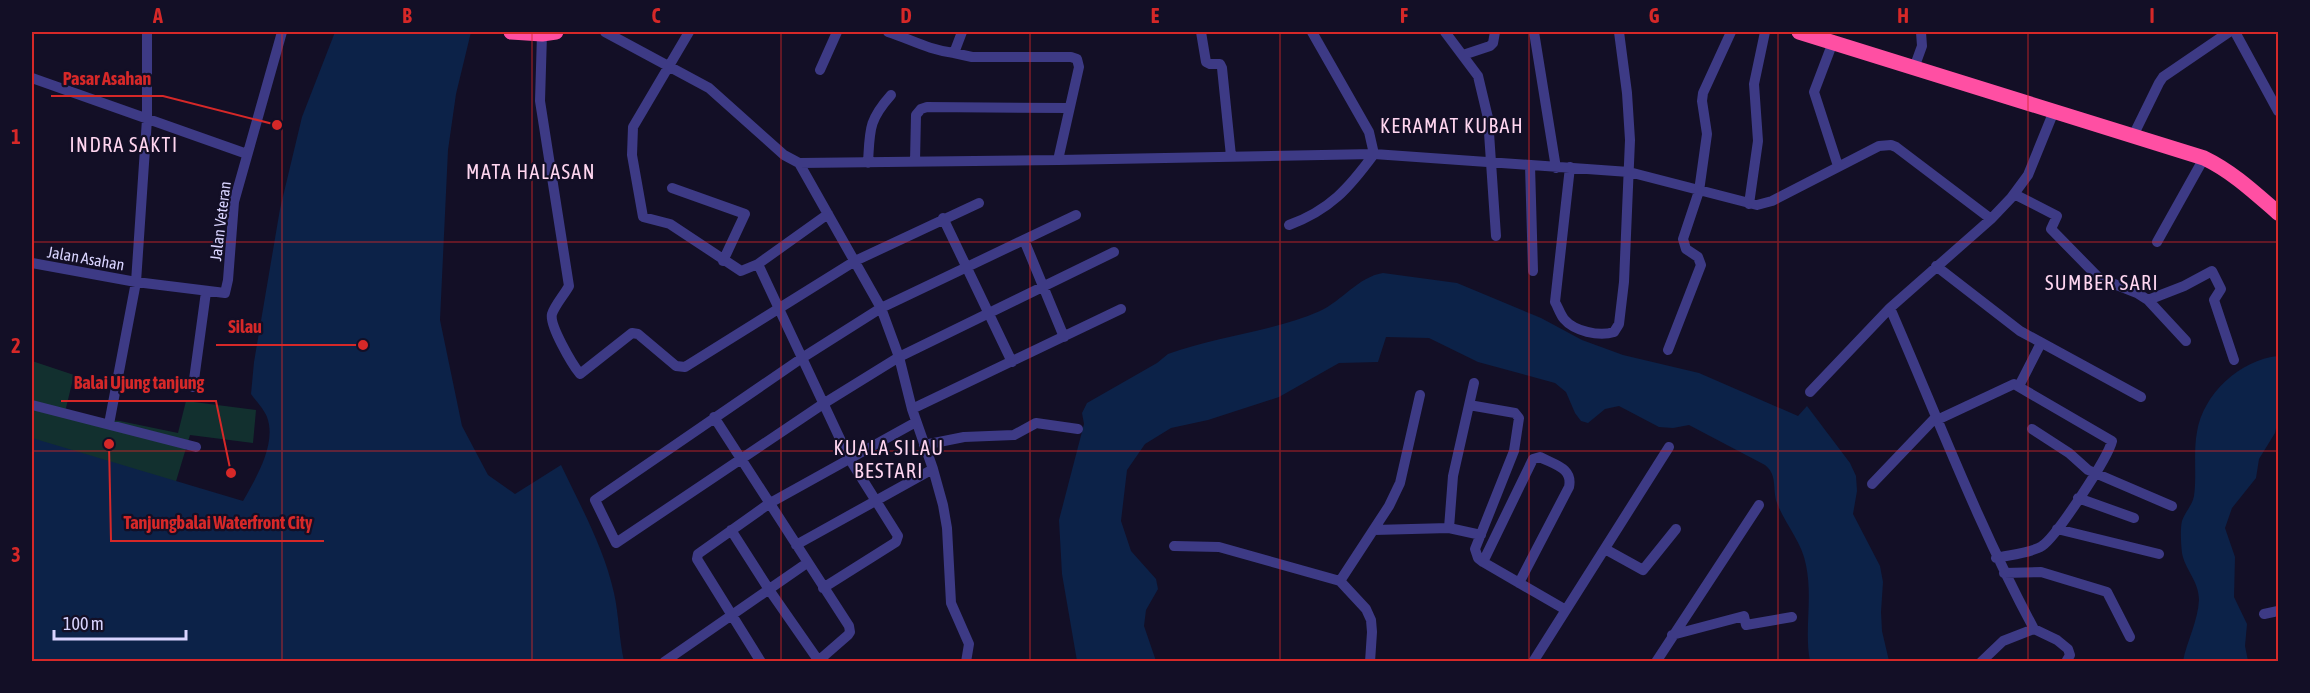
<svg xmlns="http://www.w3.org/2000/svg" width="2310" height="693" viewBox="0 0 2310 693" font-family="'Asap Condensed',sans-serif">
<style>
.green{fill:#12302f}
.water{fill:#0c2248}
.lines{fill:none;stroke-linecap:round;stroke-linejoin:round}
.minor{stroke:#3d3a85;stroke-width:10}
.highway{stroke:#ff4fa3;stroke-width:15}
.grid{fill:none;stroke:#d62828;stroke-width:1.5;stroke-opacity:0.55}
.labels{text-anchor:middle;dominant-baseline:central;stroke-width:4.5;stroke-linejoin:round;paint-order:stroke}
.street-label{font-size:16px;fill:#d9d4ff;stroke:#130f26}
.quarter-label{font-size:20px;letter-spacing:1.5px;fill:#ffd6f0;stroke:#130f26}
.leader{fill:none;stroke:#d62828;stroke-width:2}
.callout-dot{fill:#d62828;stroke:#130f26;stroke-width:2}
.callout-label{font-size:18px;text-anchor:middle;font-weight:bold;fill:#d62828;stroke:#130f26;stroke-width:4.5;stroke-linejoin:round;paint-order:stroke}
.neatline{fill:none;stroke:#d62828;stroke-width:2}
.grid-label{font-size:20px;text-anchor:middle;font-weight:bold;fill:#d62828}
</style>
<rect width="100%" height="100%" fill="#130f26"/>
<path class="green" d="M32 361 74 375 64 416 120 421 178 433 186 401 256 410 253 443 190 435 174 488 32 453Z"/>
<path class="water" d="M335 32H471L456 94 448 150 440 320 462 426 488 475 515 494 561 465C581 507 604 548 614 593 619 616 619 639 624 661H32V438L243 501C256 478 277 444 267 417 264 409 256 401 251 394L254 362 280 209 302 117Z
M1383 273 1457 283 1541 318 1582 340 1623 355 1699 373 1798 416 1807 406 1850 463 1856 476 1857 491 1853 514 1880 566 1883 582 1881 612 1882 631 1889 661H1810C1804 630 1813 599 1806 565 1802 542 1785 524 1777 503 1772 489 1778 475 1765 465L1689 425 1673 428 1659 427 1619 406 1605 409 1588 423 1581 421 1575 413 1566 392 1555 383 1478 362 1429 338 1386 337 1378 362 1339 363 1279 397 1208 420 1171 428 1145 444 1127 470 1121 521 1131 551 1156 579 1158 589 1146 610 1144 626 1156 661H1077L1062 574 1059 520 1084 424 1082 413 1087 403 1157 363 1168 354C1217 336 1272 332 1320 311 1342 301 1358 277 1383 273Z
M2278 356V419L2275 433 2259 459 2256 478 2232 508 2225 528 2235 557 2234 597 2247 624 2245 646 2248 661H2183C2187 641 2198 621 2199 600 2199 581 2185 570 2182 553 2181 544 2180 529 2182 521 2185 512 2192 506 2194 496 2197 475 2193 453 2197 432 2203 394 2240 360 2278 356Z"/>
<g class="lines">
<path class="minor" d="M605 32 709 88 784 155 799 163 1058 160 1374 154 1629 172 1757 205 1772 201 1879 146 1891 145 1896 147 1991 219
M689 32 633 127 632 155 643 217 670 224 741 271 758 264 828 214
M888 32C913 40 926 49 954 53
M962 32 954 53 972 57H1071L1077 59 1079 67 1058 160
M1201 32 1206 62 1210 64H1220L1222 68 1231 156
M1445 32 1478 76 1488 118 1496 236
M1534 32 1556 168
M2235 32 2278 111
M542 34 540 101 569 286C564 295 555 305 552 314 549 325 572 364 580 374L632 333 638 334 676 366 685 367 855 261 979 203
M1833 42 1814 92 1838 166
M1463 55 1490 46 1493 43 1495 32
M1914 68 1922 46 1921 32
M820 70 837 32
M32 78 247 154
M2133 136 2159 83 2163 77 2229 32
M915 161 916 115 921 109 927 107 1068 108
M799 163 881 308 899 357 912 409 933 469 943 505 947 528 951 603 969 644 966 662
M868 163C870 130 868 121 891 95
M1530 165 1533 271
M1570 167 1555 302C1558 307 1560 314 1564 319 1574 331 1599 337 1614 332L1619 324 1624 282 1630 140 1627 93 1619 32
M672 188 745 214 723 261
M2014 194 2057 216 2051 229 2099 278 2137 293 2148 300 2184 286 2212 271 2221 289 2214 300 2234 360
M1749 204 1758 141 1754 84 1765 32
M1076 215 881 308 802 358 595 500 616 543 823 404 899 357 1114 252
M943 218 1012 362
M1289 225C1330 210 1349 188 1374 154L1369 132 1312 32
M1024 240 1064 337
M2157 242 2204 158
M32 263 136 282 225 293 228 280 234 202 282 32
M758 264 849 458 898 536 896 542 823 588
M1936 266 2020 331 2141 397
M2148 300 2186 341
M1890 308C1937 416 1978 525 2034 629
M1668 350 1701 265 1698 257 1686 249 1683 239 1699 191 1707 134 1702 101 1703 93 1731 32
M2019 386 2041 343
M193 387 206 292
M1810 392 1890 308 1991 219 2011 198 2028 175 2054 111
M32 405 196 447
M1469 405 1515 413 1519 418 1514 451 1475 549 1478 558 1483 562 1566 610
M912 409 1121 309
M714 417 849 626 850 632 848 635 817 662
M1937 420 2014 384 2112 441C2108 458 2056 537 2042 546 2032 553 2008 555 1996 558
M109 424 136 282 147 119V32
M2032 429 2069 453 2088 470 2172 506
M924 445 964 437 1014 435 1036 423 1078 429
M1872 484 1936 417
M2078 498 2134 518
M1449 528 1453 476 1474 383
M2057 529 2159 554
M731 530 770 591 818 660
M1374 530 1449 528 1481 535
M796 545 933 469
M1174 546 1219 547 1340 581 1366 609 1371 620 1372 632 1370 662
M1605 549 1643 570 1676 529
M1483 562 1533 459 1540 457C1555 465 1573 468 1569 487L1519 583
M2004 573 2041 572 2107 592 2130 637
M1340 581 1389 506 1400 483 1420 395
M2264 614 2278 611
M1672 635 1744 616 1746 625 1792 617
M664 662 807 563
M761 662 697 559 698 554 770 503 916 422
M1533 662 1669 447
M1656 662 1759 505
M1981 662 2003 641 2034 629 2057 640 2068 649 2070 655 2066 662"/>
<path class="highway" d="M511 32 542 34 556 32
M1799 32 2204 158C2233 172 2255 193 2278 213"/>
</g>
<path class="grid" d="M282 32V662M532 32V662M781 32V662M1030 32V662M1280 32V662M1529 32V662M1778 32V662M2028 32V662M32 242H2278M32 451H2278"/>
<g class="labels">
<g class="street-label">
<text transform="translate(220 221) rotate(-83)">Jalan Veteran</text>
<text transform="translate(86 258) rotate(10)">Jalan Asahan</text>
</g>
<g class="quarter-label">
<text x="1452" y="125">KERAMAT KUBAH</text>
<text x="124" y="144">INDRA SAKTI</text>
<text x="531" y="171">MATA HALASAN</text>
<text x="2102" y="282">SUMBER SARI</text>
<text x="889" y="447">KUALA SILAU<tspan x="889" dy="23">BESTARI</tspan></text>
</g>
</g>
<path class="leader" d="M277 125L163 96H51M363 345L274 345H216M231 473L216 401H61M109 444L111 541H324"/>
<g class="callout-dot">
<circle cx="277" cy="125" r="6"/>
<circle cx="363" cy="345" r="6"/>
<circle cx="231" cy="473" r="6"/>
<circle cx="109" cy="444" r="6"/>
</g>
<g class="callout-label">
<text x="107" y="85">Pasar Asahan</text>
<text x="245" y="333">Silau</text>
<text x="139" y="389">Balai Ujung tanjung</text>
<text x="218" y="529">Tanjungbalai Waterfront City</text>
</g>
<rect width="2310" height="693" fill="none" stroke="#130f26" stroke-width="66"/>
<path d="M54 630v9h132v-9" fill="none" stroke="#d9d4ff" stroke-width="3"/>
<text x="63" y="630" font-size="18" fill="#d9d4ff" stroke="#130f26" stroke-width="4.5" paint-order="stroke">100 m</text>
<rect x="33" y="33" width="2244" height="627" class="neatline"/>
<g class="grid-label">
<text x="158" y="23">A</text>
<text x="407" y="23">B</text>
<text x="656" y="23">C</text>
<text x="906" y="23">D</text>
<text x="1155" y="23">E</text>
<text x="1404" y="23">F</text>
<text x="1654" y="23">G</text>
<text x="1903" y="23">H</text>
<text x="2152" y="23">I</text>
<text x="16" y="144">1</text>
<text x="16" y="353">2</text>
<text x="16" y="562">3</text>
</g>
</svg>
